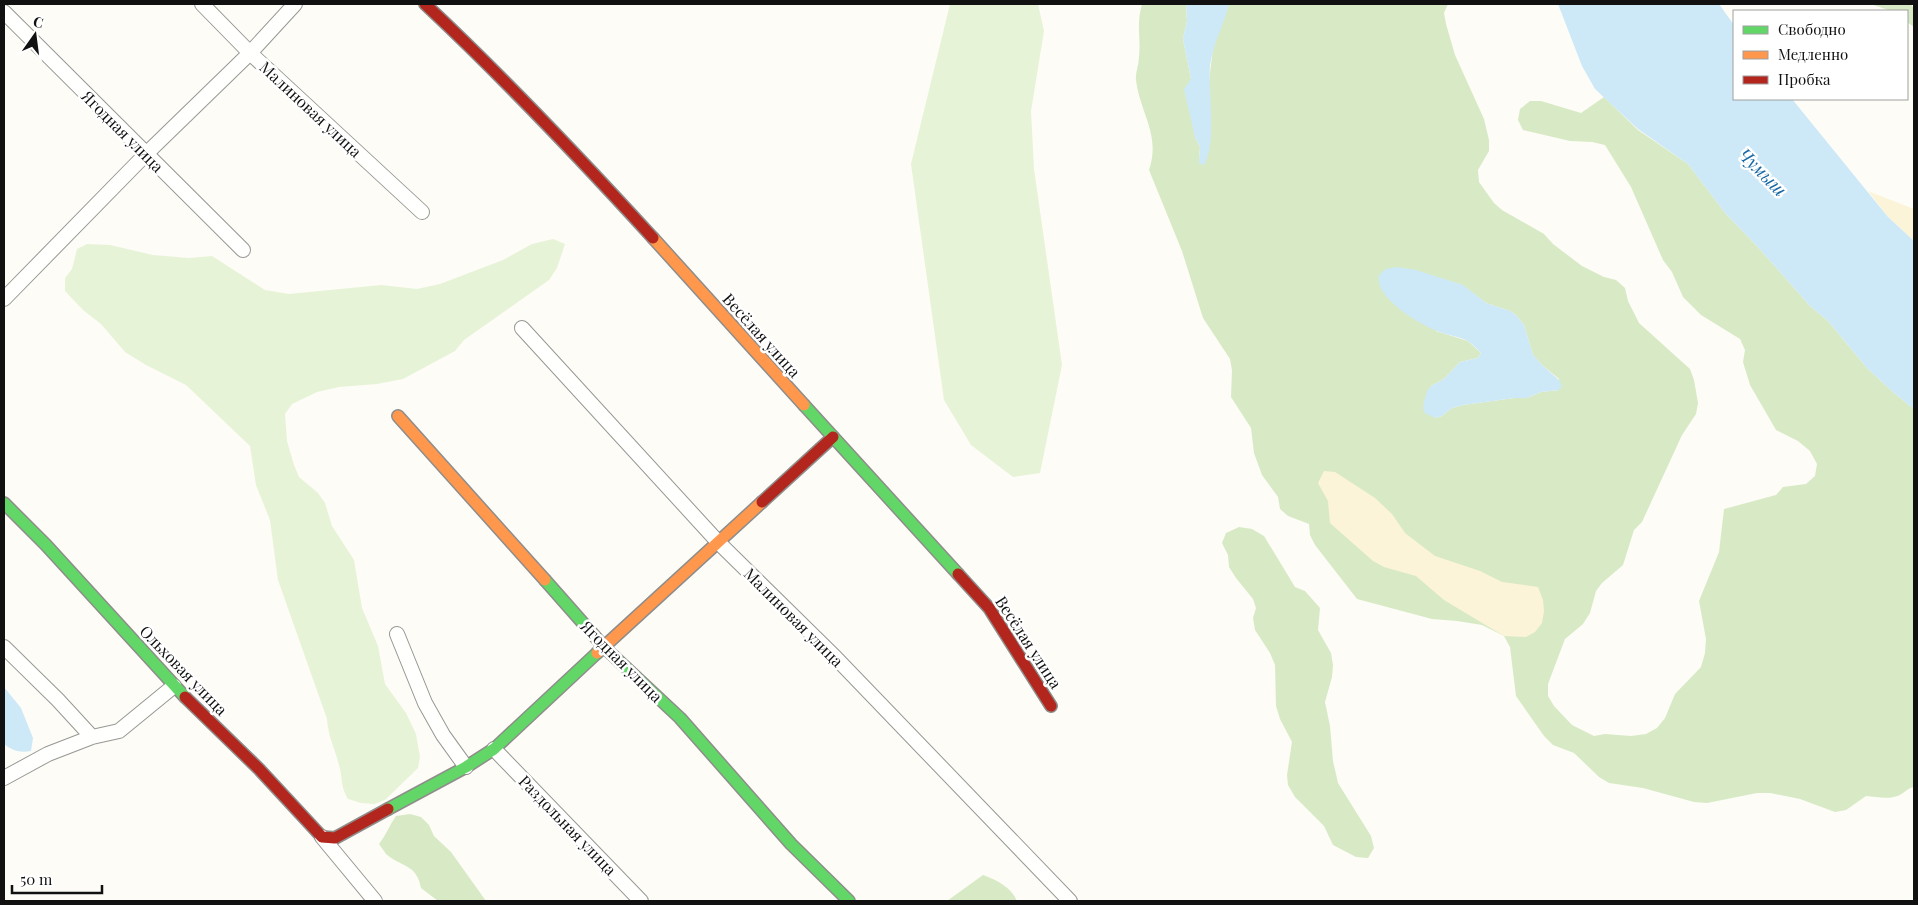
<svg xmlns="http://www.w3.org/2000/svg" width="1918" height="905" viewBox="0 0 1918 905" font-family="'Playfair Display',serif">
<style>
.green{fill:#e7f3d7}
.forest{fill:#d8eac5;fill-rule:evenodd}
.sand{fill:#fcf4d9}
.water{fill:#cde8f7}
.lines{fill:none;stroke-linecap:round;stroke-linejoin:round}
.street-casing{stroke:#979795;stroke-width:16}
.fast-casing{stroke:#8e8d8b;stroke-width:14}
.slow-casing{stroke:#8e8d8b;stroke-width:14}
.jam-casing{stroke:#8e8d8b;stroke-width:14}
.street{stroke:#fffffe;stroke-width:14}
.fast{stroke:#63d668;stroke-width:11}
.slow{stroke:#ff974d;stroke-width:11}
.jam{stroke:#b3261e;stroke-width:11}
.labels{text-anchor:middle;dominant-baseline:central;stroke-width:5;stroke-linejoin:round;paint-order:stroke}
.street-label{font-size:16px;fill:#111;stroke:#fff}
.water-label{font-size:18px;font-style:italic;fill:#1768a6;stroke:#fff}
</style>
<rect width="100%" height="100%" fill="#fdfcf7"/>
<path class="green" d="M950 4H1038L1044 31 1031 111 1034 169 1062 365 1040 473 1013 477 971 445 944 400 911 164Z
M553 239 565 244 557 268 549 280 464 340 455 351 403 379 377 384 339 387 317 392 292 404 285 414 287 441 294 465 299 477 318 493 325 503 332 526 354 560 362 608 378 646 385 684 406 713 416 734 420 757 418 768 385 800 374 804 361 803 348 799C340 785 343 779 339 765 335 749 328 736 327 719L278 580 270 520 256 485 250 446 186 385 146 365 125 352 101 324 83 310 65 291V278L72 269 77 249 87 244 110 245 153 255 189 258 212 256 265 290 289 294 381 285 417 289 440 284 503 260 532 244Z"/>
<path class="forest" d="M1142 4H1186L1187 21 1183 39 1191 79 1195 137 1200 147 1199 163 1213 48 1229 4H1448L1444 13 1446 24 1455 55 1484 119 1489 140V151L1478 170 1479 182 1494 203 1502 210 1544 234 1553 244 1582 266 1604 277 1616 280 1625 288 1628 301 1639 323 1690 369 1694 380 1698 403 1696 414 1682 435 1642 522 1634 530 1623 565 1602 583 1596 591 1590 613 1583 624 1565 639 1548 684V696L1554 706 1572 725 1594 736 1605 734 1631 736 1646 734 1657 728 1665 718 1675 694 1701 667 1705 653 1706 639 1699 601 1719 552 1724 509 1776 495 1783 487 1806 484 1815 476 1817 464 1810 451 1798 441 1776 430 1750 385 1743 362 1745 350 1740 339 1701 315 1683 297 1672 272 1663 260 1631 187 1605 145 1592 142 1570 141 1523 130 1518 120 1520 109 1530 101H1541L1581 113 1604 97 1638 130 1688 164 1726 214 1757 246 1810 306 1828 321 1867 368 1894 393 1914 409V787C1908 788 1905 792 1900 795 1889 800 1877 797 1866 796L1846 810 1835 812 1800 799 1770 793H1757L1707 803 1694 802 1643 788 1609 783 1599 777 1574 753 1553 745 1544 736 1516 696 1510 647 1504 636 1482 625 1457 621 1432 619 1357 599 1315 545 1310 535 1309 524 1288 516 1280 509 1278 497 1262 475 1254 453 1251 428 1231 397 1232 370 1230 359 1203 318 1182 251 1149 170C1161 135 1140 113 1136 80 1135 73 1139 65 1139 57 1141 36 1136 25 1142 4ZM1440 278 1462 285 1486 303 1510 311 1516 315 1524 325 1533 355 1542 365 1559 379V390L1541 392 1527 398H1514L1463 405 1452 408 1442 416 1435 418 1431 386 1444 379 1460 362 1478 358 1481 353 1468 341 1436 331Z
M1871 4H1910L1914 8V27L1907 22V11H1891Z
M1239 527 1252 529 1264 536 1295 587 1305 591 1320 608 1318 630 1331 653 1333 665 1332 677 1325 702 1330 726 1333 761 1338 783 1371 836 1374 848 1368 858 1356 857 1333 845 1324 826 1295 797 1288 785 1287 775 1292 742 1280 719 1276 706 1275 665 1270 653 1255 630 1253 618 1256 608 1253 599 1236 578 1229 567 1228 555 1222 543 1226 533Z
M410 814 421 817 429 825 434 836 451 852 486 901H438L421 888C417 864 401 867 386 854 384 851 381 847 379 844 386 835 389 826 396 816Z
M983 875C997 880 1011 887 1017 901H947Z"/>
<path class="sand" d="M1868 191 1914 209V241L1888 217Z
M1324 471 1335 472 1375 498 1392 514 1405 533 1435 556 1480 571 1502 582 1538 587 1543 600 1544 611 1542 623 1535 632 1526 637 1504 636 1444 600 1416 576 1384 567 1373 561 1330 523 1328 501 1318 483Z"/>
<path class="water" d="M1186 4H1229C1224 25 1213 43 1210 66 1208 93 1217 142 1204 165L1199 163 1200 147 1195 137 1184 89 1191 79 1183 39 1187 21Z
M1558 4H1719L1734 25V99H1792L1888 217 1914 241V409L1894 393 1867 368 1828 321 1810 306 1757 246 1726 214 1688 164 1638 129 1595 89 1582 66Z
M1396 267 1416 270 1463 285 1486 303 1510 311 1516 315 1524 325 1533 355 1542 365 1559 380 1562 386 1559 390 1541 392 1527 398H1514L1463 405 1452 408 1442 416 1435 418 1425 413 1423 409 1424 402 1427 391 1431 386 1444 379 1460 362 1478 358 1481 353C1477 349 1472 343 1466 340 1457 336 1446 335 1437 331 1419 324 1374 298 1379 275L1386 269Z
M4 687 21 708 33 738 31 751C20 753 13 751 4 744Z"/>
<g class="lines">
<g class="street-casing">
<path id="street" d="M202 4 250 53 422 212
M4 12 243 250
M4 299 146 154 250 53 295 4
M522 328 718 542 836 658 1070 901
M397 634 425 703 443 735 466 767
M4 647 58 700 92 737
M494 749 641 901
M4 778 48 754 92 737 119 731 174 686
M322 837 375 901"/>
</g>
<g class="fast-casing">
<path id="fast" d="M804 405 958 574
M4 503 46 545 185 697
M545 580 605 648 680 718 791 844 849 901
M388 809 466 767 494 749 597 653"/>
</g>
<g class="slow-casing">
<path id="slow" d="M653 238 804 405
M398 416 545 580
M597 653 762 502"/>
</g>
<g class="jam-casing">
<path id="jam" d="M425 4C504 78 579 157 653 238
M762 502 833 437
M958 574 989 608 1051 706
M185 697 259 769 322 837 335 838 388 809"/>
</g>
<use href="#street" class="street"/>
<use href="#fast" class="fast"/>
<use href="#slow" class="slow"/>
<use href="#jam" class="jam"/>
</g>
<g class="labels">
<g class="street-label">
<text transform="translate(311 109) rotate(43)">Малиновая улица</text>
<text transform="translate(123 131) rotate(45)">Ягодная улица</text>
<text transform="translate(762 335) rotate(48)">Весёлая улица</text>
<text transform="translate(794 617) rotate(45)">Малиновая улица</text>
<text transform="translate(1029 642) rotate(57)">Весёлая улица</text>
<text transform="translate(622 661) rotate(45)">Ягодная улица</text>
<text transform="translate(184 670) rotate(46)">Ольховая улица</text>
<text transform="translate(568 825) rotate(46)">Раздольная улица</text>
</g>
<g class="water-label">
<text transform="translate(1763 172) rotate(45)">Чумыш</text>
</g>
</g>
<rect width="1918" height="905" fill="none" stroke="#111111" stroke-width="10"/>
<rect x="1733" y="10" width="175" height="90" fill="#ffffff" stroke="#a0a0a0"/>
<rect x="1743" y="26" width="25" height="8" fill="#63d668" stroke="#a0a0a0"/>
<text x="1778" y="35" font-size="15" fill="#111111">Свободно</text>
<rect x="1743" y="51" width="25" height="8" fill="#ff974d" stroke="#a0a0a0"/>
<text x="1778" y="60" font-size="15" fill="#111111">Медленно</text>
<rect x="1743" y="76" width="25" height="8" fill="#b3261e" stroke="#a0a0a0"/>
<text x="1778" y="85" font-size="15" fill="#111111">Пробка</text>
<g transform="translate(35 35) rotate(14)" stroke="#ffffff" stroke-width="4" paint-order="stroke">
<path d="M0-4L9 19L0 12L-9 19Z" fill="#111111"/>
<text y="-8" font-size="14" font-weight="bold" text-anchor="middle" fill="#111111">С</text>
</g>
<path d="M12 885v8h90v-8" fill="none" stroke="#111111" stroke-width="2.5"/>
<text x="20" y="885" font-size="15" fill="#111111" stroke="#ffffff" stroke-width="4" paint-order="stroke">50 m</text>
</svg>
